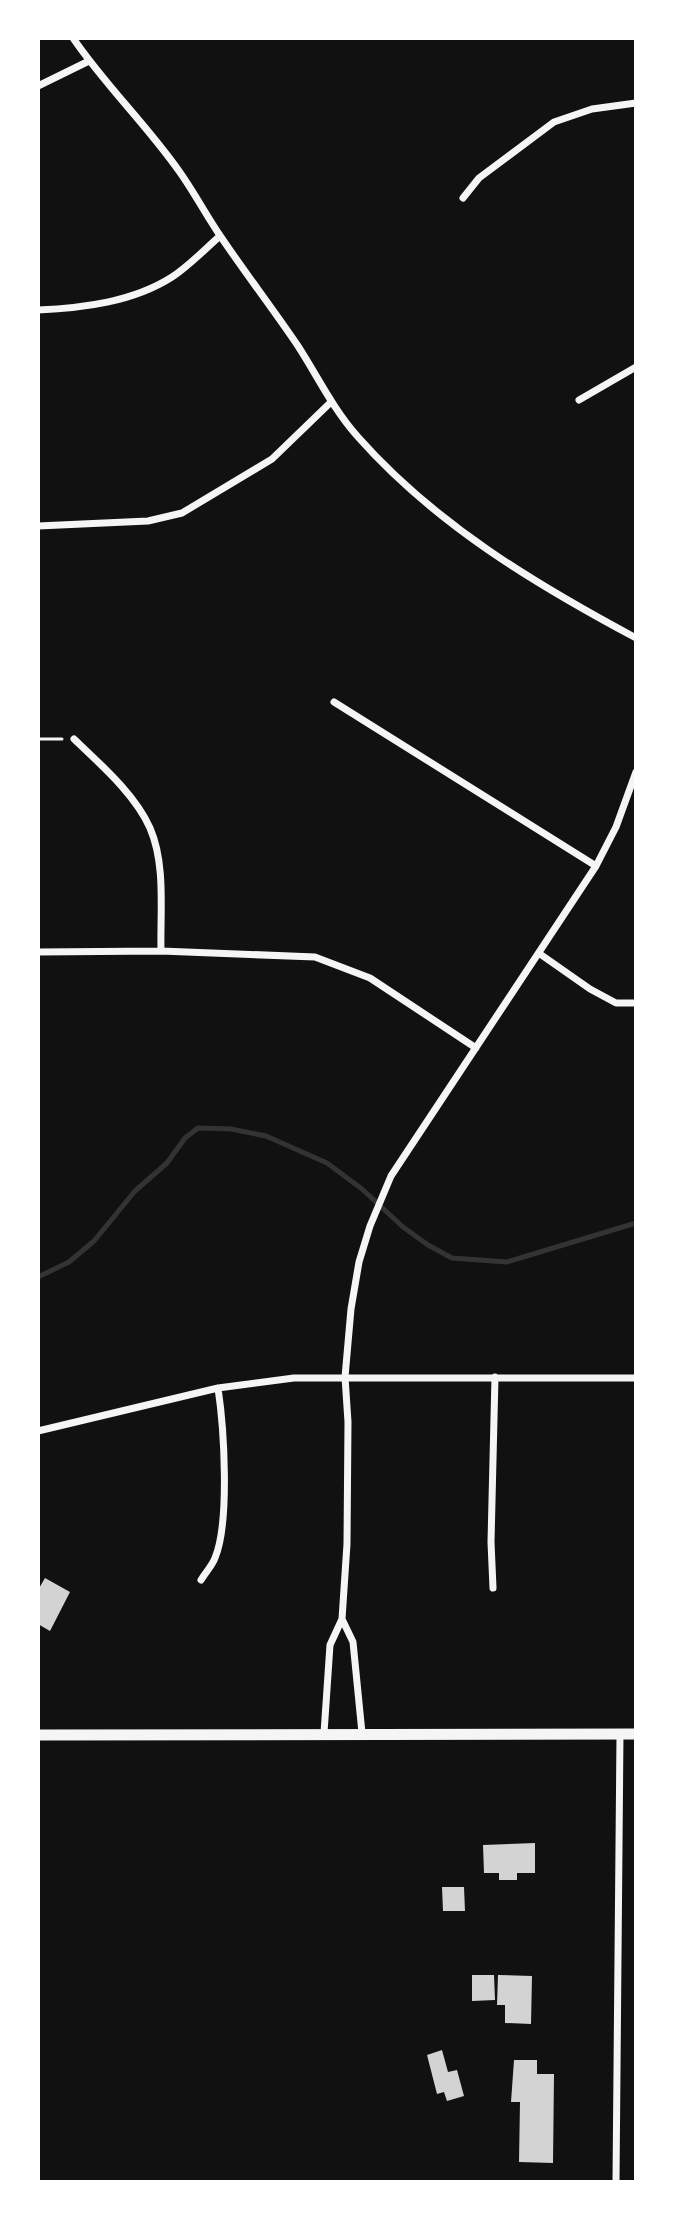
<svg xmlns="http://www.w3.org/2000/svg" width="674" height="2220" viewBox="0 0 674 2220" font-family="'Public Sans',sans-serif">
<style>
.lines{fill:none;stroke-linecap:round;stroke-linejoin:round}
.stream{stroke:#333;stroke-width:5}
.building{fill:#d3d3d3}
.path{stroke:#f5f5f5;stroke-width:3}
.minor{stroke:#f5f5f5;stroke-width:7}
.primary{stroke:#f5f5f5;stroke-width:11}
</style>
<rect width="100%" height="100%" fill="#111"/>
<g class="lines">
<path class="stream" d="M38 1277 69 1262 94 1241 135 1191 167 1163 185 1138 198 1128 231 1129 266 1136 327 1163 362 1189 403 1227 428 1245 452 1258 507 1262 636 1223"/>
</g>
<path class="building" d="M45 1578 70 1592 50 1631 38 1624V1590Z
M535 1843V1873H517V1880H499V1873H484L483 1845Z
M442 1887H464L465 1911H443Z
M472 1975H494L495 2000 472 2001Z
M498 1975 532 1976 531 2024 505 2023V2005H497Z
M442 2050 448 2072 457 2070 464 2096 447 2101 444 2092 437 2094 427 2055Z
M514 2060H537V2074H554L553 2163 519 2162 520 2102H511Z"/>
<g class="lines">
<path class="path" d="M38 739H62"/>
<path class="minor" d="M73 38C105 85 146 124 179 171 194 192 206 215 221 237 246 274 273 309 298 346 318 377 333 409 358 437 435 524 535 584 636 638
M38 86 89 61
M463 198 479 178 554 122 592 109 636 103
M38 310C83 308 133 302 172 277 189 266 205 249 220 236
M579 400 636 367
M38 526 148 521 182 513 272 459 330 403
M334 702 596 866
M74 739C100 764 135 794 150 828 166 865 160 912 161 951
M38 952 161 951 315 957 370 978 476 1048
M540 954 590 989 616 1003H636
M38 1431 218 1388 294 1378H636
M201 1580C205 1573 212 1566 215 1558 230 1522 224 1428 218 1388
M493 1588 491 1542 495 1377
M342 1619 353 1642 362 1733
M324 1733 330 1645 342 1619 347 1544 348 1422 345 1377 351 1309 359 1262 370 1226 391 1176 596 866 616 827 636 772
M616 2182 620 1734"/>
<path class="primary" d="M38 1735 636 1734"/>
</g>
<rect width="674" height="2220" fill="none" stroke="#ffffff" stroke-width="80"/>
</svg>
